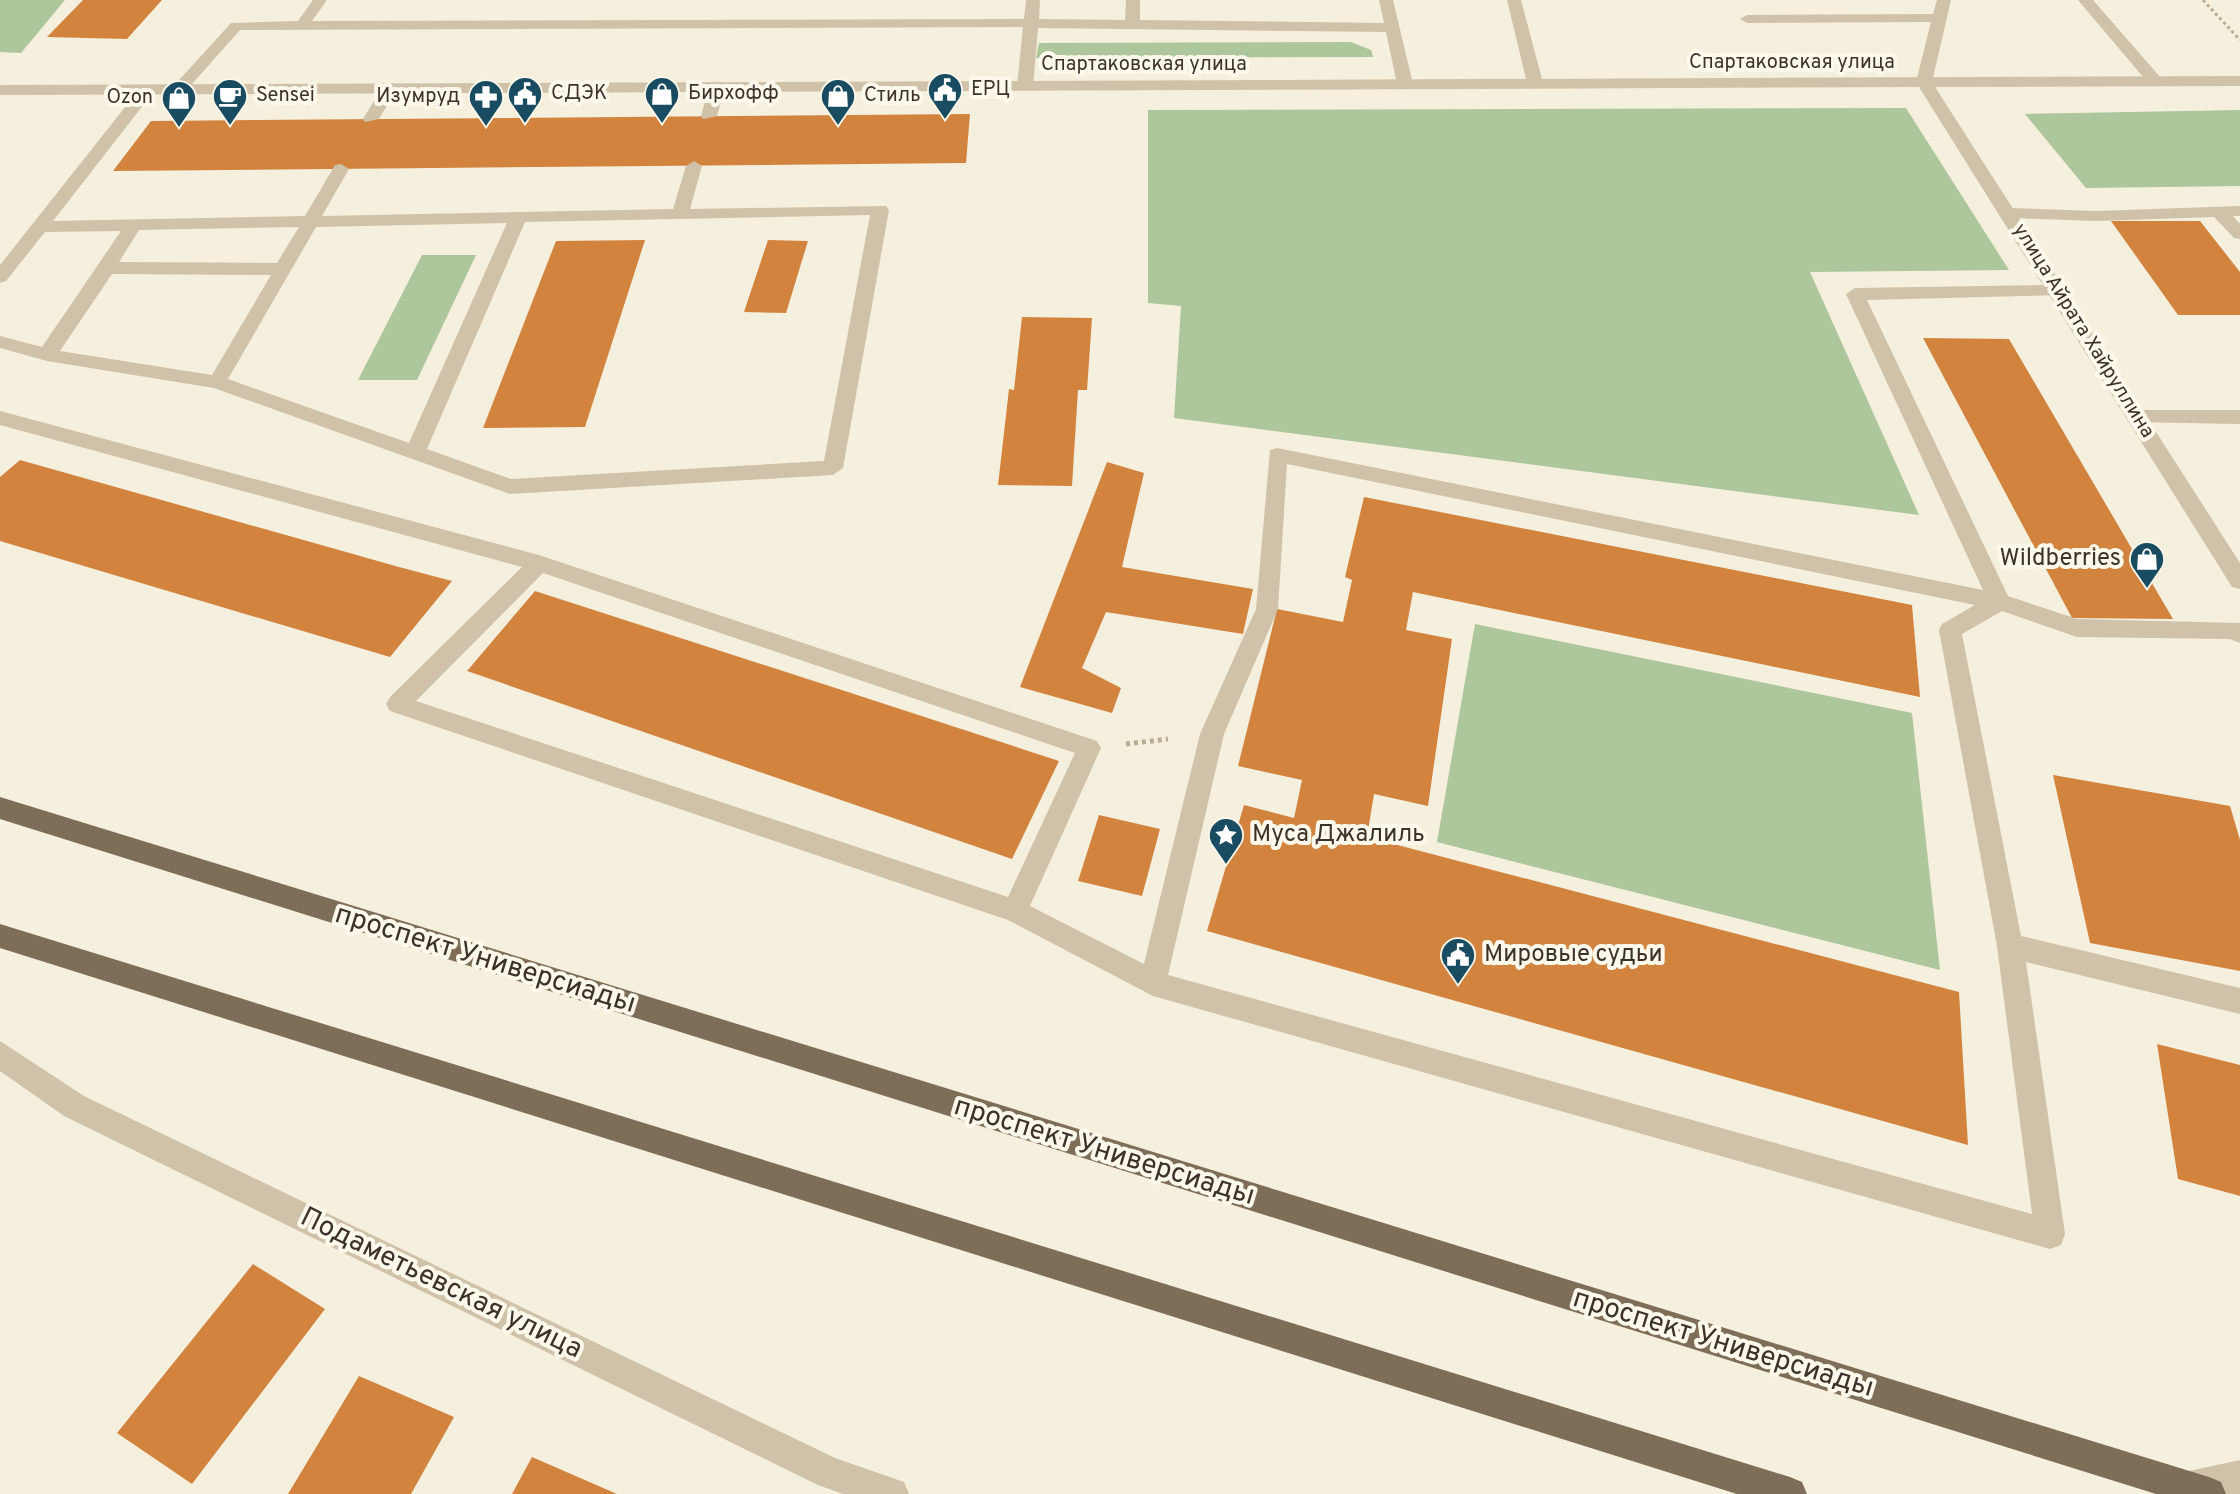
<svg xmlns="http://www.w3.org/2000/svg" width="2240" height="1494" viewBox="0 0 2240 1494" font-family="Overpass,sans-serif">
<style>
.green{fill:#aec69b}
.building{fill:#d2843f}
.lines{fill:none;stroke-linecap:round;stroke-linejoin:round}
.path-far1{stroke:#bbad92;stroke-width:3;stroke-dasharray:3 3;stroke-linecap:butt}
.path{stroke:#bbad92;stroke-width:5;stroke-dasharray:4 4;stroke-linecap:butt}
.lane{fill:#cfc2a8;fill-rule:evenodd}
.street{fill:#cfc2a8;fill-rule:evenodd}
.primary{fill:#7e6e58;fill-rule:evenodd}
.labels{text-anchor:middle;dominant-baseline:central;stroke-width:8;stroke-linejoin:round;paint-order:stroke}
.far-street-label{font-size:20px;fill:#3b3329;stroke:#fcf8eb}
.far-poi-label{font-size:20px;fill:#3b3329;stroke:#fcf8eb;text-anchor:start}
.poi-label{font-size:24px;fill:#3b3329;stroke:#fcf8eb;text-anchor:start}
.near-street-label{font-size:28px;fill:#3b3329;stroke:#fcf8eb}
</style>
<rect width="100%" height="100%" fill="#f5efde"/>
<path class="green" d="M0 0H65L21 53 0 52Z
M1351 42 1371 50 1373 57 1036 58 1039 43Z
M1906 108 2009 270 1810 272 1919 515 1174 418 1181 306 1148 303V110Z
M2240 110V186L2086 188 2025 114Z
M422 255H476L417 380H358Z
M1475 624 1912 713 1940 970 1437 842Z"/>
<path class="building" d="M83 0H162L127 39 47 37Z
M970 114 966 163 113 171 151 121Z
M2111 221H2200L2240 272V315H2178Z
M645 240 585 427 483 428 556 241Z
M768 240 808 241 786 313 744 312Z
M1022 317 1092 318 1087 390H1078L1072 486 998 485 1009 389 1014 390Z
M1923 338 2009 339 2173 619 2072 618Z
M20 460 399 567 452 581 390 657 0 541V477Z
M1107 462 1144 473 1122 567 1253 589 1243 634 1106 612 1082 668 1121 688 1112 713 1020 687Z
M1364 497 1912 605 1920 697 1413 592 1406 630 1452 639 1428 806 1374 794 1367 837 1959 992 1968 1145 1207 931 1244 805 1294 818 1302 780 1238 766 1277 609 1343 622 1352 580 1345 577Z
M535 591 851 693 1059 761 1012 859 467 671Z
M2053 775 2230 806 2240 840V971L2090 943Z
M1099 815 1160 829 1142 896 1078 881Z
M2157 1044 2240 1065V1196L2178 1179Z
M253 1264 325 1309 192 1484 117 1433Z
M359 1376 454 1417 411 1494H288Z
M532 1457 617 1494H512Z"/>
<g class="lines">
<path class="path-far1" d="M2203 0 2240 40"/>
<path class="path" d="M1126 744 1168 739"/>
<path class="lane" d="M313 0H327L312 21 1024 19 1026 0H1040L1039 19 1125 20 1126 0H1140V20L1384 23 1379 0H1393L1413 84 1405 89 1397 84 1386 32 1038 28 1033 86 1025 91 1017 86 1023 27 240 30 184 93 170 90 231 23 298 21Z
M1507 0H1521L1543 83 1541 86 1527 83Z
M1937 0H1951L1932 82 1924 87 1916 82 1931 22 1747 23 1740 19 1747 15 1933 14Z
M2078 0H2093L2161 78V84H2149Z
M717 82 725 87 717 116 703 119 701 116 709 87Z
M389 84 397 89 379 119 365 122 363 119 383 86Z
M147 85 155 90 53 221 305 216 335 165 341 164 349 169 322 216 673 209 686 166 694 161 702 166 690 209 886 206 889 210 843 468 833 475 510 494 214 388 47 361 0 348V336L42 347 121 231 45 232 6 281 0 283V265L141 87ZM870 215 824 461 511 479 427 449 525 222ZM507 223 409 443 228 379 316 227ZM299 227 277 263 119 262 139 230ZM112 274 271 275 212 375 60 351Z
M2240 206V216H2233L2240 224V239L2234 238 2214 217 2096 221 2010 218 2001 213 2010 208 2096 211Z
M2057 285 2066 291 2063 295 1867 300 2008 596 2077 619 2240 623V643L2230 639 2077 637 2002 611 1962 634 2021 936 2240 988V1014L2026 962 2065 1234 2061 1245 2050 1249 1153 996 1008 920 390 711 386 704 390 697 522 567 0 425V411L539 555 1097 741 1101 748 1030 906 1144 964 1200 734 1256 609 1270 450 1277 448 1983 590 1846 294 1855 288ZM1287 464 1975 605 1942 624 1939 630 1997 946 2032 1214 1168 975 1224 734 1278 609ZM543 573 1075 753 1008 897 416 701Z
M2137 410H2240V424L2130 422 2127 417Z"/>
<path class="street" d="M2240 76V86L1935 87 2240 563V589L2232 587 1919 87 0 95V85Z
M0 1041 84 1096 835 1458 904 1482 909 1494H843L818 1485 64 1116 0 1071Z
M2240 1460V1494H2174L2170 1486 2175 1474Z"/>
<path class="primary" d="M0 797 2209 1477 2221 1482 2226 1494H2156L0 819Z
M0 924 1790 1477 1802 1482 1807 1494H1737L0 948Z"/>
</g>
<defs>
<g id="civic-pin" transform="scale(1.8)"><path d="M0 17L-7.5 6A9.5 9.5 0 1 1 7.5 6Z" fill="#194c61" stroke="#fcf8eb"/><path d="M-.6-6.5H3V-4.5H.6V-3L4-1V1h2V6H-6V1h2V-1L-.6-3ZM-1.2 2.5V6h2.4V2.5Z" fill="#fff"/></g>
<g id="shop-pin" transform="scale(1.8)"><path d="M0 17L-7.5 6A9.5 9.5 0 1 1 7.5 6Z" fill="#194c61" stroke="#fcf8eb"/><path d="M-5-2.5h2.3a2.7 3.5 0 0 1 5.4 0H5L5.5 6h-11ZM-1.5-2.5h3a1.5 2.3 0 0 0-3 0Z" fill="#fff"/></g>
<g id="cafe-pin" transform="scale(1.8)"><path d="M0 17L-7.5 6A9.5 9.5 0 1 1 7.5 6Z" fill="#194c61" stroke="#fcf8eb"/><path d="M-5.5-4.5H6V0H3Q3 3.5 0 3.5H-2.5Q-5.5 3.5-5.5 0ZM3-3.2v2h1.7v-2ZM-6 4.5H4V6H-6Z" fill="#fff"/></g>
<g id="pharmacy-pin" transform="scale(1.8)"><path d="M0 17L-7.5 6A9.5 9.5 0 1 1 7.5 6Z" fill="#194c61" stroke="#fcf8eb"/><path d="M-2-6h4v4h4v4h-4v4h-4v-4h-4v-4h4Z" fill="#fff"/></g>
<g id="sight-pin" transform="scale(1.8)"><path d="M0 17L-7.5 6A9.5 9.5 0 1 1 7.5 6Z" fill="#194c61" stroke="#fcf8eb"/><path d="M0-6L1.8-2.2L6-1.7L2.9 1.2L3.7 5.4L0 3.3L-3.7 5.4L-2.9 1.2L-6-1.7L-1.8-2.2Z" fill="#fff"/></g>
</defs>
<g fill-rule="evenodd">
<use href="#civic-pin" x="945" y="90"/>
<use href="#civic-pin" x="525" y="94"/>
<use href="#shop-pin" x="662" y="94"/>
<use href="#cafe-pin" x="230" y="96"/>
<use href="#shop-pin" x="838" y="96"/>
<use href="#pharmacy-pin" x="486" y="97"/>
<use href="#shop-pin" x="179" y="98"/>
<use href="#shop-pin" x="2147" y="559"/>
<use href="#sight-pin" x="1226" y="835"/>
<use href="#civic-pin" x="1458" y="955"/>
</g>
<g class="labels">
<g class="far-street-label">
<text x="1792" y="63">Спартаковская улица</text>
<text x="1144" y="65">Спартаковская улица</text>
<text transform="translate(2083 331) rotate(58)">улица Айрата Хайруллина</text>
</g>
<g class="far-poi-label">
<text x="971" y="90">ЕРЦ</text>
<text x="551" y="94">СДЭК</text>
<text x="688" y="94">Бирхофф</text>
<text x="256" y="96">Sensei</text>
<text x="864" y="96">Стиль</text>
<text x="460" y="97" text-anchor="end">Изумруд</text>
<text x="153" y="98" text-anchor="end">Ozon</text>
</g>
<g class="poi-label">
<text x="2121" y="559" text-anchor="end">Wildberries</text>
<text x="1252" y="835">Муса Джалиль</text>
<text x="1484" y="955">Мировые судьи</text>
</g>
<g class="near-street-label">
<text transform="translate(485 960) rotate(17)">проспект Универсиады</text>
<text transform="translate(1104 1152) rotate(17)">проспект Универсиады</text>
<text transform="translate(441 1284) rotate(26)">Подаметьевская улица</text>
<text transform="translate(1723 1344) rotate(17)">проспект Универсиады</text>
</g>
</g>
</svg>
